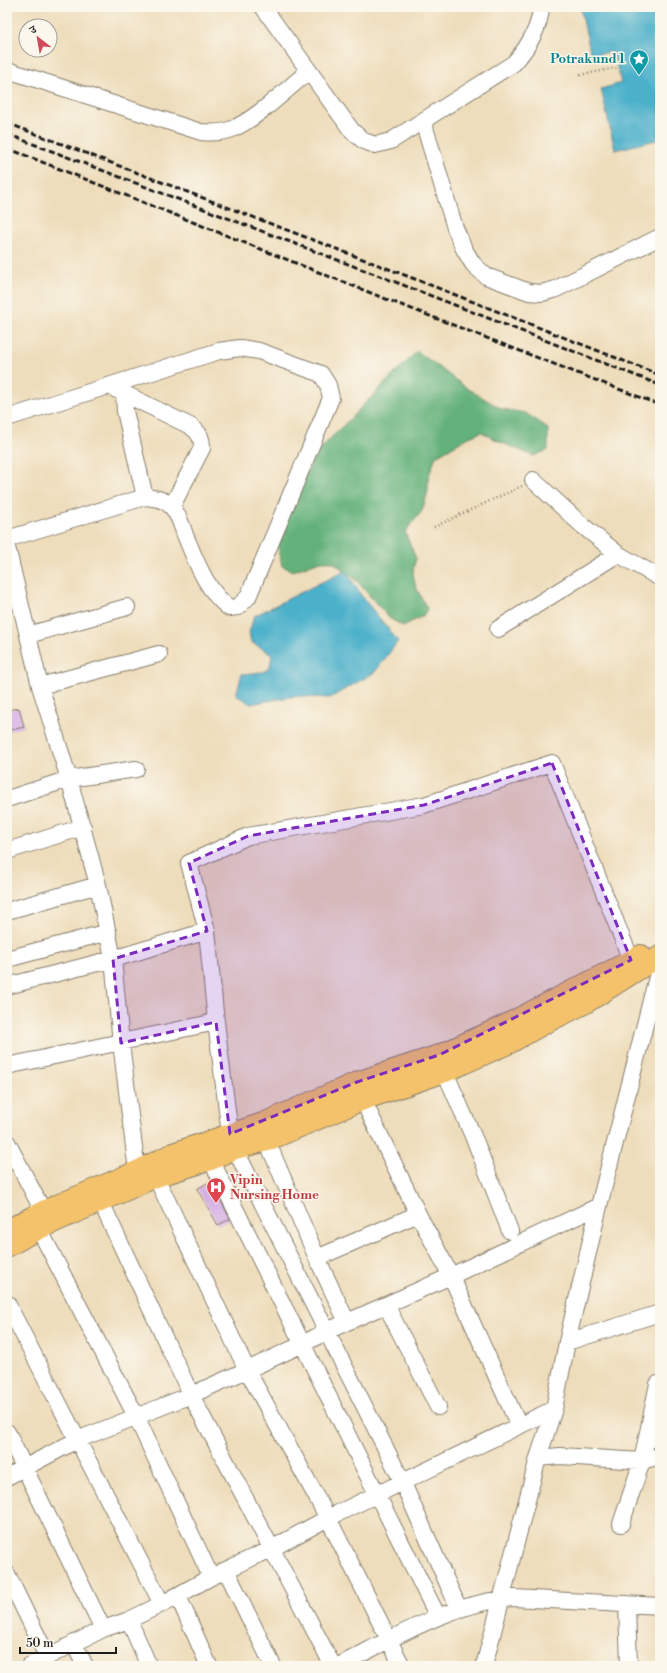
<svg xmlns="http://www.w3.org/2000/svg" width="667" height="1673" viewBox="0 0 667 1673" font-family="'Libre Bodoni','Noto Serif Devanagari',serif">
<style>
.forest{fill:#63b17a;stroke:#40664b}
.water{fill:#4bb0ca;stroke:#346673}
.building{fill:#d2a8e3}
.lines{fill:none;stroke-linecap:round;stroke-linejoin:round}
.minor-casing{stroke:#857c6c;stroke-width:18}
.major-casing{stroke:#857c6c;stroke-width:22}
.path{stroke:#857c6c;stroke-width:2.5;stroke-dasharray:1 3;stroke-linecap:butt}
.minor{stroke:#fff;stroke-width:16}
.major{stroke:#f3c26a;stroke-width:20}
.rail{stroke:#1c1c1c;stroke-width:3;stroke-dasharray:6 3;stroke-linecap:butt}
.marked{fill:#7b2cbf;fill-opacity:0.2;stroke:#7b2cbf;stroke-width:3;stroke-dasharray:8 5;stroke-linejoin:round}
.labels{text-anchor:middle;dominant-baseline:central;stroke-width:3;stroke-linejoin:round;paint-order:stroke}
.culture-label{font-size:13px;font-weight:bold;fill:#0d838f;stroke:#fbf7ec;text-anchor:end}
.health-label{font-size:13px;font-weight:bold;fill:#be3a42;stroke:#fbf7ec;text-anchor:start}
</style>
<rect width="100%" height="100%" fill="#fbf7ec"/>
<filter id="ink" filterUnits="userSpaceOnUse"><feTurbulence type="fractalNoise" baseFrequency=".025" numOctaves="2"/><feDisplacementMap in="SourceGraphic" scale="8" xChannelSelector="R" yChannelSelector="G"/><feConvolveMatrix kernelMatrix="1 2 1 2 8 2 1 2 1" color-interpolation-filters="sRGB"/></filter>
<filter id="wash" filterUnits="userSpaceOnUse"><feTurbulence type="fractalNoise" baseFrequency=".012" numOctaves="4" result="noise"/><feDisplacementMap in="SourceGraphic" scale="16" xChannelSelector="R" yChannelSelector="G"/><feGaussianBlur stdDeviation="0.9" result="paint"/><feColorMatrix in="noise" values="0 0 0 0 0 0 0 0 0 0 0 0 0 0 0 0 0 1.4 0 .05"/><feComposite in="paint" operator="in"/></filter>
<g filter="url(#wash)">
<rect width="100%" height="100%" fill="#edb"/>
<path class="forest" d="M417 351 468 389 502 409 526 413 548 429V450L533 456 496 440 482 432 469 437 436 456 428 478V491L422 511 405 532 416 559C408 579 419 591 427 609L423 616 403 626 389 618 355 579 333 562 320 561 293 571 282 566 277 541 295 496 317 452Z"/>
<path class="water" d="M580 7H642L643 13 660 9V139L615 150 601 89 621 83 613 52 591 55Z
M346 571 363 598 398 641 375 672 330 698 295 696 251 704 236 695 242 674 264 672 270 667 272 654 251 642 249 633 254 616C285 601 314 585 346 571Z"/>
<g id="blocks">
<path class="building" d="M19 708 24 727 7 731V710Z
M211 1181 230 1219 218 1225 197 1189Z"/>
</g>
</g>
<g filter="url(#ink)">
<use href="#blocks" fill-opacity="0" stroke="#857c6c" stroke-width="1"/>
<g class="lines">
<g class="minor-casing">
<path id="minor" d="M263 7 352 131 364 141 375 145 391 141 514 63C528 47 540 29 541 7
M7 70 201 132C211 133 222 133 232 129 255 120 288 88 309 71
M423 121 455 228 464 249 473 264 486 276 529 292 542 293 556 289 660 237
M109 386 190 426C199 432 202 437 202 448L172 506
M124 393 125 411 145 497
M7 418 219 351 240 348 259 351 321 374 328 385 331 398 248 597 238 607 229 608C206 590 196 561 185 535 182 526 179 515 172 507 165 499 155 498 145 497L7 539
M533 480 583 526 618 554 660 578
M7 547 40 686 69 779 98 885 113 959 121 1043 137 1171
M498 629 618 554
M28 635 127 607
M40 686 159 654
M7 799 69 779 136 769
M7 851 83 827
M7 911 98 885
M7 959 108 932
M7 986 113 959 207 931
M7 1066 216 1022
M445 1072 476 1143 510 1231
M363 1100 418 1214 451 1276 519 1426
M230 1134 216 1022 207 931 189 863 248 836 424 805 552 763 631 960
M267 1141 317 1258 347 1322
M7 1142 43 1211
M235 1149 402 1481 459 1609
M211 1160 438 1617
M156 1177 247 1370 328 1518 402 1666
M101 1202 191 1395 333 1666
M39 1229 136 1416 211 1577
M317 1258 418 1214
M7 1303 162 1604
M386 1305 438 1407
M567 1342 660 1313
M7 1432 103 1629
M538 1458 560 1456 642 1461 660 1456
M7 1477 77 1440 191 1395 247 1370 303 1344 327 1331 451 1276 599 1206
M621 1524 642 1461 658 1384
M226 1570 273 1666
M7 1574 47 1656
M178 1596 209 1666
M627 1604 629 1666
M129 1620 149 1666
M74 1643 85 1666
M29 1666 103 1629 129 1620 162 1604 211 1577 271 1549 328 1518 554 1409
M338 1666C392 1639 452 1602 514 1598L660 1606
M484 1666 538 1458 554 1409 567 1342 599 1206 660 965"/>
</g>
<g class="major-casing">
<path id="major" d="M7 1230 43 1211 137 1171 173 1153 263 1123 357 1082 439 1055 507 1024 641 955
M7 1247 39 1229 156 1177 211 1160 235 1149 267 1141 363 1100 445 1072 510 1043 546 1023 586 1003 660 956"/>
</g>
<path class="path" d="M580 75 617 68
M434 527 522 486"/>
<use href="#minor" class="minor"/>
<use href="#major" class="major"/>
<path class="rail" d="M7 123 402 274 660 375
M7 134 398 283 660 385
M7 148 391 301 660 405"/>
</g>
</g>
<path class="marked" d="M552 763 631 960 439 1055 357 1082 230 1134 216 1022 121 1043 113 959 207 931 189 863 248 836 424 805Z"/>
<defs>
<g id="sight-pin" transform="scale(1)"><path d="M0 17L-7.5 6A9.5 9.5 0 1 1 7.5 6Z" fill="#0f9aa8" stroke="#fbf7ec"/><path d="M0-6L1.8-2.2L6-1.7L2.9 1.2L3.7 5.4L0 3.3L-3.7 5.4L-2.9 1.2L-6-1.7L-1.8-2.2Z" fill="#fff"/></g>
<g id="hospital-pin" transform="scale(1)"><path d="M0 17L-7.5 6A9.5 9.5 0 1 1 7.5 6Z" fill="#e0444e" stroke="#fbf7ec"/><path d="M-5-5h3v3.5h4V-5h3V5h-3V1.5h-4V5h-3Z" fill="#fff"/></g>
</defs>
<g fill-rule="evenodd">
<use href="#sight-pin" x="639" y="59"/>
<use href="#hospital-pin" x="216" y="1187"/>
</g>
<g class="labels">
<g class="culture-label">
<text x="625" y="59">Potrakund 1</text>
</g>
<g class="health-label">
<text x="230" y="1180">Vipin<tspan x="230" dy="15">Nursing Home</tspan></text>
</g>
</g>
<rect width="667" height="1673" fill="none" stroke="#fbf7ec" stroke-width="24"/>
<g transform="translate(38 38) rotate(329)"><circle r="19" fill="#fbf7ec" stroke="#a29f99"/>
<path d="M0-3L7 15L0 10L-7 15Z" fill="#d1495b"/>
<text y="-6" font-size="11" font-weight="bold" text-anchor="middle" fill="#1c1c1c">उ</text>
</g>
<path d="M20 1647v6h96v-6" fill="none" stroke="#1c1c1c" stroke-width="2"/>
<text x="26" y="1647" font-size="12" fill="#1c1c1c" stroke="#fbf7ec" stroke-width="3" paint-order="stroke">50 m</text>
</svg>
